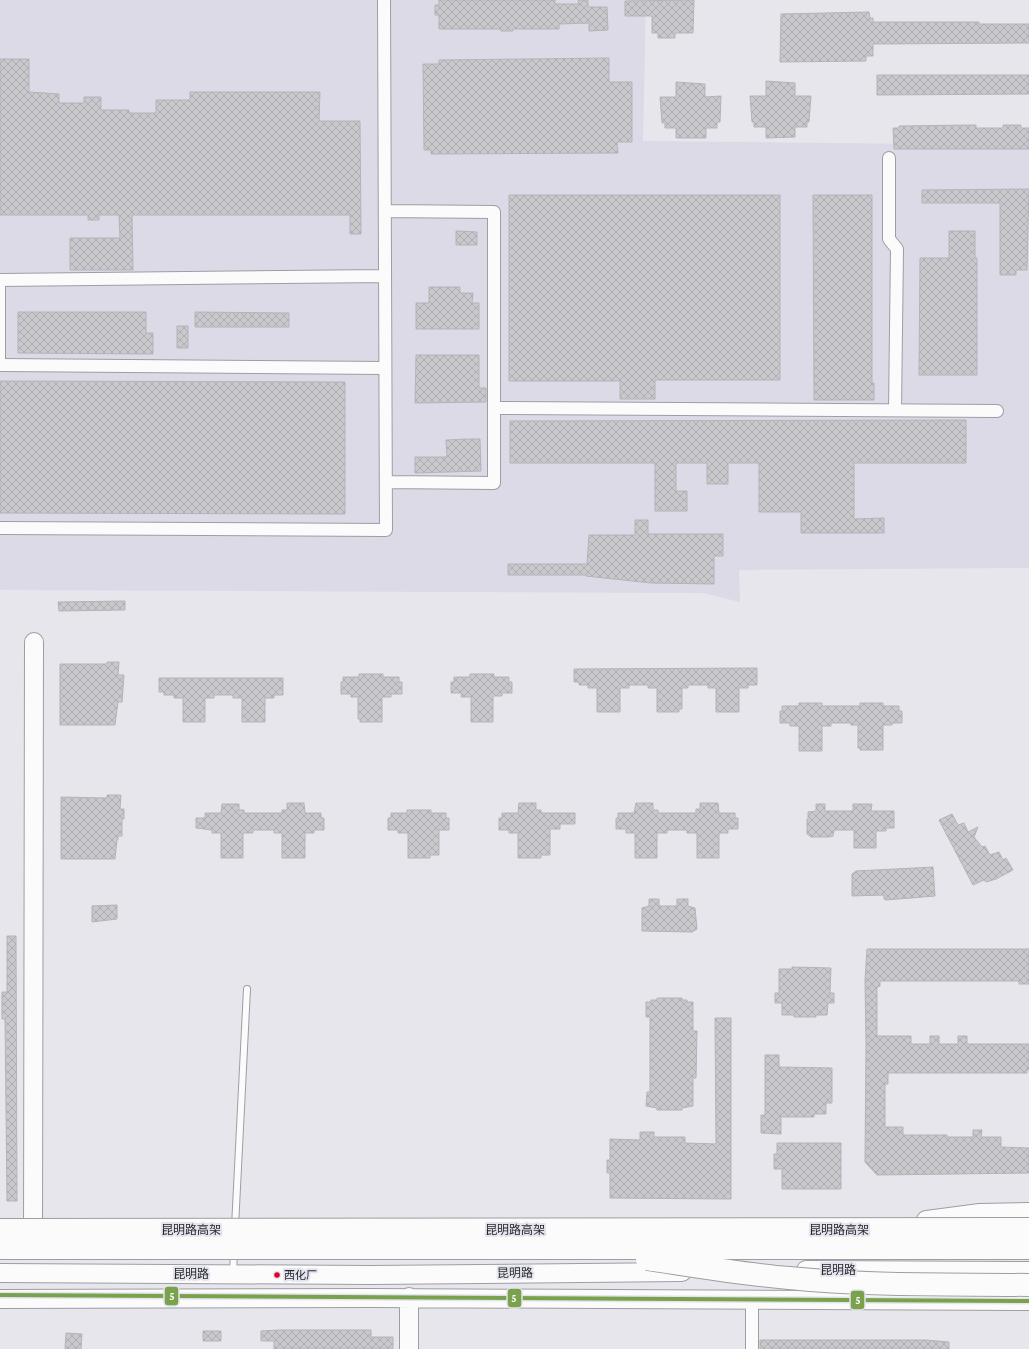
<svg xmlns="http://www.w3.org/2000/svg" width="1029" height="1349" viewBox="0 0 1029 1349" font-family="'Crimson Pro','Noto Sans SC',serif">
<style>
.built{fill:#dbdae6}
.building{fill:url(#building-cross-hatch);stroke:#b4b4b8}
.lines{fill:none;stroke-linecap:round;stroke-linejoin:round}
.lane-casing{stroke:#9e9ea2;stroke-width:8}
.street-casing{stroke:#9e9ea2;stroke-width:14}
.secondary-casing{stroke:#9e9ea2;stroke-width:20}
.highway-casing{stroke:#9e9ea2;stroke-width:24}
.lane{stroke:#fbfbfc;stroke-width:6}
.street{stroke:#fbfbfc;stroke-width:12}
.secondary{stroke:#fbfbfc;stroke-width:18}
.highway{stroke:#fbfbfc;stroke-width:22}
.highway-bridge-casing{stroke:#9e9ea2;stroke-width:24;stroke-linecap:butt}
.highway-bridge{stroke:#fbfbfc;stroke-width:22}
.metro-1-casing{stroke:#e4e4ee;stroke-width:7}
.metro-1{stroke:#7aa24d;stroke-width:4}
.bus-dot{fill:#e4002b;stroke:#e4e4ee;stroke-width:1.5}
.labels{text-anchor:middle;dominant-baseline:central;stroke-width:4;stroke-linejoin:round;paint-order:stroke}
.bus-label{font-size:11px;fill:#28282c;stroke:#e4e4ee;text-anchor:start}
.street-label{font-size:12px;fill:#28282c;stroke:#e4e4ee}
.line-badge{stroke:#e4e4ee;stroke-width:1.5}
.badge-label{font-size:11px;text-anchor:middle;font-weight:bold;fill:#fff}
</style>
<defs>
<pattern id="building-cross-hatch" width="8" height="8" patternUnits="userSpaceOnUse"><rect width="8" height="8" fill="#c9c8cc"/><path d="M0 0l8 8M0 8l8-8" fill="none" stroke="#adacaf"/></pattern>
</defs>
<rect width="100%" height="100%" fill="#e6e6ec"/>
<path class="built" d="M0 0H646L643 141 1029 145V568L739 570 740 602 703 593 0 590Z"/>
<path class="building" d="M439 0H555V4H579L578 0H588V7H607L608 30 589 31V23L559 24V29H513V31H501V29H439V15H435V5H439Z
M694 0 693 33H675V38H658V33H652V16H625V1Z
M869 12 870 18H873V22H979V24H1029V43L873 44V56H866V61L780 62 781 14Z
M609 58V82H632V142H617L618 153 431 154V150H424L423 64H439V60Z
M0 59H29V92L59 94V103H84V97H101V110H129V113H156V100H190V92H320L319 121H360L361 234H350V215H132L133 270H70V238H120L119 215H99V220H88V215H0Z
M877 75H1029V94L877 95Z
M766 81 795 83V96H811L809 122H807V127H795V137L766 138V127H754V122H752L750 96H766Z
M676 82 705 84V97L721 96 720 122H717V128H706V138H676V128H665V123H662L660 97H676Z
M971 125H976V128H1003V125H1021V128H1029V149H894L893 128H899V126Z
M1029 189 1027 270H1016V275H1000V203H922V190Z
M509 195H780V380H655V399H620V381H509Z
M813 195H872V383H874V400H814Z
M456 231 477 232V245H456Z
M949 231H975V258H977V375H919L920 258H949Z
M429 287H460V293H473L472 303H479V329H416V303H429Z
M18 312H146V333H153V354L18 353Z
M195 312 289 313V327H195Z
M177 326H188V348H177Z
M416 355H479V388H486V402L415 403Z
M0 381 345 382V514L0 513Z
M966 420V463H854V519L884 518V533H801V512H759V463H728V484H707V463H676V491H687V511H655V463H510V421Z
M468 439H480L481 471 415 473V457H447L446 440Z
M635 520H648V534H723V556H714V584L651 583 586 576V575H508V564H587L589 535H635Z
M125 601V610L59 611 58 602Z
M107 662H119L118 675H124L122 702H118L115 725H60V664H107Z
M757 668V685H748V688H739V712H716V688H708V685H688V688H682V709H679V712H657V688H648V685H629V688H620V712H597V688H588V685H579V682H574V669Z
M359 674H383V677H399V682H402V694H391V697H382V722H360V719H358V697H351V694H341V682H343V677H359Z
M470 674H494V677H509V682H512V693H502V696H493V722H471V697H461L462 693H451V682H454V677H470Z
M159 678H283V695H274V698H265V722H242V698H233V695H214V698H205V722H183V698H174V695H164V692H159Z
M799 703H822V706H860V703H883V706H899V711H902V723H892V725H883V750H860V748H858V725H851V723H831V726H822V751H799V726H790V723H780V711H782V706H799Z
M107 795H121L120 809H124V819H122V836H118V840H117L115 859H61V797L107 798Z
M287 803H304L305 813H321V818H324V830H314V833H305V858H282V833H274V830H253V833H243V858H221V833H212V830L196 828V818H205V813H221L222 804H239V810H244V813H282V810H287Z
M519 803H536V810H541V813H575V824H560V829H550V855H541V858H518V833H509V830H499V818H502V813H518Z
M636 803H653V810H658V813H696V809H700V803H718L719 813H735V818H738V829H728V833H719V858H697V833H687V830H667V833H657V858H635V833H626V829H616V818H618V813H634Z
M816 804H825V811H853V804H872L871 811H894V828H886V831H876V848H854V830H834L833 836 830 837H811L807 834V819H808V812L816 811Z
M407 810H431V813H446V818H449V830H439V855H430V858H408V833H398V830H388V818H391V813H407Z
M952 814 958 825 964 823 968 832 978 827 974 837 982 847 985 846 990 855 999 852 1003 860 1006 858 1013 870 996 879 986 882 984 880 973 885 939 820Z
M933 867 935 896 886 900 884 899V895L852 896V874L856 871Z
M649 899H659V906H677V899H688V906L695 908 697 929 692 932 642 931V908L649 906Z
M117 905V919L92 922V906Z
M7 936H16L17 1201H7L5 1019H2V992H7Z
M867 949H1029V984H1019V981H880V986L877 987V1036H911V1044H930V1036H939V1044H958V1036H967V1044H1029V1070H1027V1073H888V1084H885V1127H903V1135H947V1137H973V1130H982L981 1137H1001V1147L1029 1148V1173L877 1175 865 1162 866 1044 865 980Z
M792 967 831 968 830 993H834V1003H828L827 1015H816V1017H794V1015H782V1003H775V993H779V969H792Z
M657 998H682V1000H687V1002H693V1031H697L696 1078H693V1106L682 1108V1110H657V1108L646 1106 647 1092H650V1017H646V1002H651V1000H657Z
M715 1018H731V1199L610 1198V1173H607V1160H610V1139L640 1140V1132H654V1137H685V1143L716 1144Z
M765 1055H779V1067L832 1068V1103H826V1114H814V1117H781V1134L761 1133V1115H765Z
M777 1143H841V1189H782V1169H774V1154H777Z
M280 1330H371V1337H393V1349H274V1341H261V1331Z
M203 1331H221V1341H203Z
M66 1333 82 1334 81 1349H65Z
M760 1340H926L949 1342V1349H760Z"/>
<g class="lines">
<g class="lane-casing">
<path id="lane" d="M2 280V365
M235 1227 247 989
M233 1273 234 1252"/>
</g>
<g class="street-casing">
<path id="street" d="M889 158V239L897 249 895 410
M385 211 494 212V483L386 482
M0 280 385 276
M0 365 385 368
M494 408 997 411
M0 528 386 530 384 0
M752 1300V1349"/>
</g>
<g class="secondary-casing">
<path id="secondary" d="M33 1244 34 642
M806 1270 1029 1271
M0 1273 370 1275 682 1272
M409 1297V1349
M0 1299 371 1298 1029 1301"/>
</g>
<g class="highway-casing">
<path id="highway" d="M927 1222 980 1215 1029 1214"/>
</g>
<use href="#lane" class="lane"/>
<use href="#street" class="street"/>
<use href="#secondary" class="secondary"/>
<use href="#highway" class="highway"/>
<g class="highway-bridge-casing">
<path id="highway-bridge" d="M0 1230 1029 1229
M0 1248H1029
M647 1259C694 1266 741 1274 789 1278 869 1286 949 1284 1029 1285"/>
</g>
<use href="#highway-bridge" class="highway-bridge"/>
<g class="metro-1-casing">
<path id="metro-1" d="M0 1295 1029 1301"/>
</g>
<use href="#metro-1" class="metro-1"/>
</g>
<circle class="bus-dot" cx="277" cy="1275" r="3.5"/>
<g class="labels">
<g class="bus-label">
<text x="284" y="1275">西化厂</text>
</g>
<g class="street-label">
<text x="191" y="1230">昆明路高架</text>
<text x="515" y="1230">昆明路高架</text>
<text x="839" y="1230">昆明路高架</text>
<text x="838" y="1270">昆明路</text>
<text transform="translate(515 1273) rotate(-1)">昆明路</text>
<text x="191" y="1274">昆明路</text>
</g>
</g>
<g class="line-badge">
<rect x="164" y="1286" width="15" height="20" rx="4" fill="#7aa24d"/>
<rect x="507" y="1288" width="15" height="20" rx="4" fill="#7aa24d"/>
<rect x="850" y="1290" width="15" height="20" rx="4" fill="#7aa24d"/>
</g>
<g class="badge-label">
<text x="172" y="1300">5</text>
<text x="514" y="1302">5</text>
<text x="858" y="1304">5</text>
</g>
</svg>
